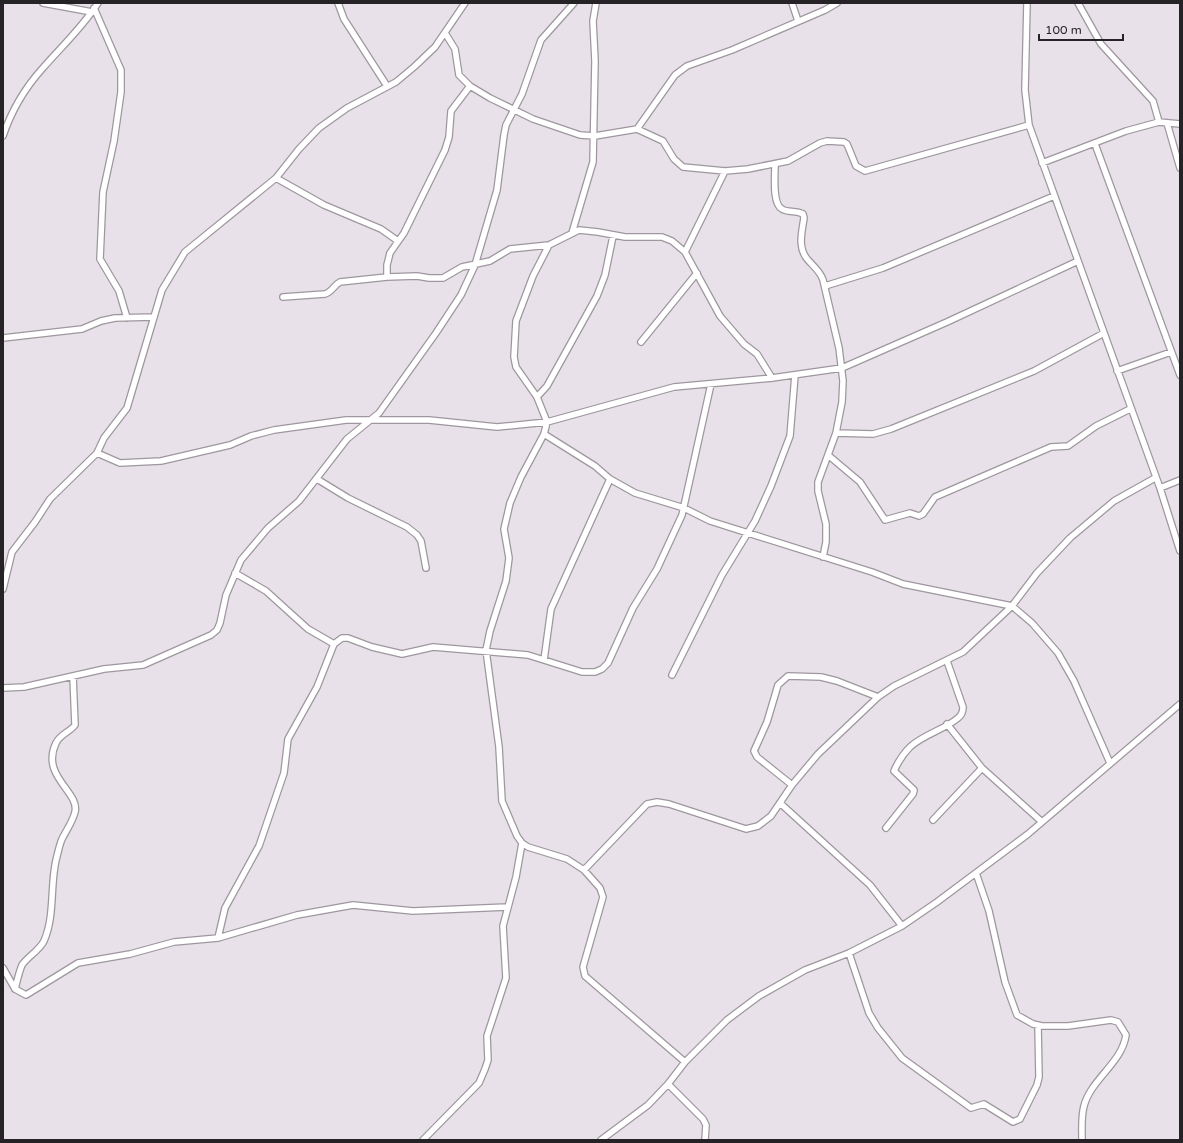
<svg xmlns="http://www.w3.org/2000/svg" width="1183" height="1143" viewBox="0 0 1183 1143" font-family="'Varela Round',sans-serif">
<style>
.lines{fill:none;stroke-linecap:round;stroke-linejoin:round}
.minor-casing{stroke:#9e979e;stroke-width:8}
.minor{stroke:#fff;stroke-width:5.5}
</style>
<rect width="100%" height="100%" fill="#e8e1e9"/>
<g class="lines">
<g class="minor-casing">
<path id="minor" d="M43 3 92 12
M338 3 344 19 387 86
M792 3 798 21
M1027 3 1025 90 1029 125 1160 488 1180 551
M1078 3 1101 44 1153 101 1159 122
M94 8 121 70V92L114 141 103 192 100 259 119 291 127 318
M445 33 455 49 459 75 470 86 490 98 533 119 580 135 595 136 637 129 663 141 674 159 683 167 725 171 748 169 788 161 820 143 827 141 844 142 847 144 856 166 865 171 1029 125
M470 86 451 111 449 137 445 150 404 233 390 253 387 265V277L417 276 429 278H443L462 267 490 261 510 249 549 245 579 230 598 232 625 237H662L672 241 685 252 720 316 744 344 757 354 772 378
M1167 123 1180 168
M637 129 675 75 687 66 732 50 825 10 837 3
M3 136C11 112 25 88 42 69 61 47 82 28 98 3
M1095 144 1180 375
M1042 163 1126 131 1159 122 1180 124
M775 165C775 176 772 204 782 209 788 213 796 210 803 214L804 218C802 232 797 248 808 260 815 268 820 271 823 280L839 348 843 381 842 402 836 433 818 482V491L826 524V542L823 557
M276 178 324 205 381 229 398 241
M572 233 593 162 595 61 593 21 596 3
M685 252 725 171
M825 286 883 268 1054 196
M283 297 325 294C332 292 334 285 340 282L387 277
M3 338 82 329 101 321 115 318 153 317
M641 342 697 273
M1117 371 1171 352
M537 397 547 386 597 296 605 275 613 236
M836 433 873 434 891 429 1034 371 1104 333
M544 434 595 466 610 479 635 493 684 508 710 521 872 572 903 584 1012 606 1032 623 1058 653 1074 681 1110 763
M97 453 120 463 161 461 230 445 251 436 274 430 346 420H429L497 427 547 422 537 397 516 367 514 357 516 321 533 276 549 245
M828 455 860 482 885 520 910 513 919 516 923 514 935 497 1051 447 1068 446 1096 426 1130 409
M317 479 348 498 407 527 417 535 421 541 426 568
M1160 488 1180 480
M235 573 266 591 308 629 334 644
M3 589 12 552 35 522 50 499 97 453 104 438 127 408 162 290 185 252 276 178 299 149 319 128 347 108 396 82 414 67 435 47 465 3
M544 660 551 609 610 479
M672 675 722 575 755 521 771 486 790 436 795 375
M3 688 24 687 104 669 143 665 211 635 217 630 220 623 226 595 241 560 268 528 299 501 347 439 379 413 436 333 461 295 475 265 497 190 504 135 506 125 522 94 541 40 574 3
M947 724 982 768 1042 822
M792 785 757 757 754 751 767 722 778 685 788 676 821 677 837 681 878 697
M780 803 870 885 902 926
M933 820 982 768
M886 828 913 794 914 790 894 771C898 762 903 754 910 747 924 734 944 730 958 718 962 715 963 712 963 707L947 661
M584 870 647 804 657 802 669 804 746 829 758 826 771 816 792 785 818 754 878 697 894 686 963 652 1012 606 1037 573 1070 538 1114 501 1155 478
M976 873 989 911 1005 982 1017 1015 1033 1024 1042 1026H1068L1111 1020 1118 1022 1126 1035C1122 1063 1091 1079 1084 1106 1081 1117 1082 1129 1082 1140
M218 938 225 908 259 846 284 773 288 739 317 687 334 644 342 638H348L372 647 402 654 433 647 528 655 582 672H595L602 669 608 663 633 608 657 569 682 515 711 384
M849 953 869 1013 878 1028 902 1058 971 1108 984 1104 1013 1122 1020 1119 1037 1085 1039 1077 1038 1025
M3 968 15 989 26 995 78 963 130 954 174 942 218 938 297 915 353 905 413 911 507 907
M15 989C17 981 19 972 22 965 28 956 39 951 44 941 55 916 50 886 56 860 58 853 59 846 62 839 66 831 73 821 75 812 80 792 40 776 56 743 60 734 70 732 75 725L73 676
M685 1062 585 976 583 967 603 897 600 888 584 870 567 859 528 847 522 843 517 836 502 801 499 747 486 650 490 631 506 581 509 558 504 529 510 503 521 477 544 434 547 422 674 387 772 378 842 368 947 322 1078 261
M668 1084 703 1119 706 1125 705 1140
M423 1140 479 1083 485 1069 488 1060 487 1036 506 978 503 926 516 877 522 843
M601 1140 648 1105 668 1084 685 1062 727 1020 759 996 805 970 849 953 902 926 937 902 1028 834 1180 704"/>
</g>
<use href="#minor" class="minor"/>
</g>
<rect width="1183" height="1143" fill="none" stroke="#262326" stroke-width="8"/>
<path d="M1039 34v6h84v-6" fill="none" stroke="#262326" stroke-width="2"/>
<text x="1045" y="34" font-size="12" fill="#262326" stroke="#e8e1e9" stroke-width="3" paint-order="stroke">100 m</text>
</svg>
